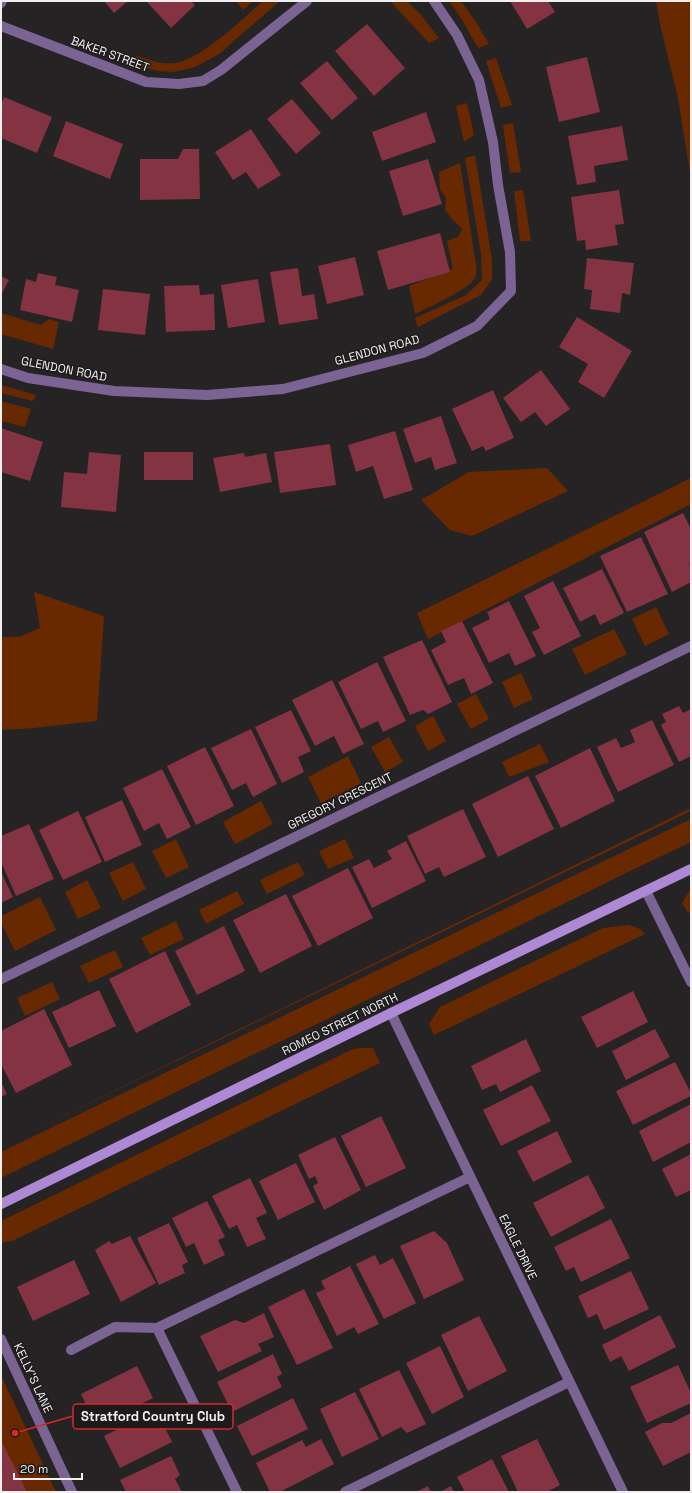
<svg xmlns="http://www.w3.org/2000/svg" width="692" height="1493" viewBox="0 0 692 1493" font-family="'Space Grotesk',sans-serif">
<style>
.green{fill:#682901}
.building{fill:#833341}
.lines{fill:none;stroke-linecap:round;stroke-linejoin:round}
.lane{stroke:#7b6494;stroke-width:10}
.street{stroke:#7b6494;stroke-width:10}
.secondary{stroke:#ad88d4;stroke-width:10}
.labels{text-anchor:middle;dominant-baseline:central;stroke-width:3;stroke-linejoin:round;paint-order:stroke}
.street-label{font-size:12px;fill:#f1eff0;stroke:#1d1a1c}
.leader{fill:none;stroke:#d62828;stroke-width:1.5}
.callout-dot{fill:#d62828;stroke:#1d1a1c;stroke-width:1.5}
.callout{fill:#1d1a1c;stroke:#d62828;stroke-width:1.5}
.callout-label{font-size:13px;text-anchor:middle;font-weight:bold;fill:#f1eff0}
</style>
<rect width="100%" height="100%" fill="#262325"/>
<path class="green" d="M236 1H254L243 10Z
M263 1H280L219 54 195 67 174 72 158 71 129 63 137 56C150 60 162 65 176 63 204 57 241 20 263 1Z
M390 1H407L421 15 439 38 429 43Z
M449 1H461L476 22 489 44 478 48 461 18Z
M656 1H691V179L678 98 660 24Z
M496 58 512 105 501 108 486 61Z
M467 103 474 135 464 142 456 106Z
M513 123 521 172 510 173 503 125Z
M475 155 492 260V279L481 295 418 327 415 318 466 295 482 280 481 254 465 158Z
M460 163 476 264C476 267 477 273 476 276 473 288 427 308 415 314L409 286 453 269 447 241 458 237 462 229 452 219 445 210 446 198 440 190 439 172Z
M523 190 531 241H520L514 191Z
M1 313 41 325 49 319 59 322 53 349 1 334Z
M1 385 36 395 33 401 1 393Z
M1 401 31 409 25 427 1 421Z
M547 468 568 491 472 536 450 530 421 500 469 472Z
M691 478V504L428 639 417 613Z
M34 592 104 616 97 721 34 728 1 730V637H19L40 628Z
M656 607 669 634 645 646 632 619Z
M614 629 627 654 585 675 572 649Z
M521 673 533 699 514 708 502 682Z
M476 694 489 719 471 729 457 704Z
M433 716 446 741 428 751 415 726Z
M389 737 403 762 385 772 371 747Z
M540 744 549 762 509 777 502 762Z
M348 756 361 783 321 803 308 777Z
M261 801 273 824 235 844 223 822Z
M691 808V811L1 1146Z
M691 819V842L626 873 442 964 223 1069 1 1178V1152Z
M176 839 189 867 166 878 152 851Z
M345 839 354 858 328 869 319 851Z
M133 862 146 889 123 901 109 873Z
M298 862 305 875 267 894 260 880Z
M87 880 101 908 78 919 65 892Z
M691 888V912L688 913 682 903Z
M237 891 244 904 206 924 199 910Z
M40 897 56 930 15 951 1 923V916Z
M176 921 184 939 150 955 141 938Z
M629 925 640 929 645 934 434 1035 429 1024 440 1007 603 928Z
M115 950 123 967 89 983 80 966Z
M52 982 60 999 25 1016 17 998Z
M361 1048H373L380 1063 12 1241 1 1243V1221L353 1049Z
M1 1375 56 1492H1Z"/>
<path class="building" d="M104 1H128L114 13Z
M146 1H191L195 5 171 28Z
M510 1H548L555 12 527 29Z
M367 24 405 68 374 96 335 51Z
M587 57 600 112 559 122 546 67Z
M327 61 358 98 332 120 300 83Z
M4 97 52 117 37 153 1 138V105Z
M292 99 321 133 296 154 267 119Z
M426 112 436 142 382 161 372 132Z
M66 121 123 144 110 179 53 156Z
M622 126 628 160 594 166 596 182 577 185 568 136Z
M251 129 281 175 258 189 246 172 233 180 215 152Z
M183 149H199L200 199 140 200V159H178Z
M428 159 442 204 403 216 389 171Z
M619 190 624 224 615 225 618 245 586 250 585 240 577 241 571 197Z
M440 233 450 272 388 290 377 251Z
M355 257 364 295 327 304 318 266Z
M587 258 634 263 630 295 622 293 620 313 590 309 592 290 584 289Z
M298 268 302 296 314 294 318 319 279 325 270 272Z
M38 273 57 277 55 285 79 290 72 322 20 310 26 279 36 282Z
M1 276 9 280 1 295Z
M258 279 265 322 228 328 221 285Z
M199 285 200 295 214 294 215 330 166 332 164 286Z
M103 289 150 294 145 335 98 330Z
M577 317 632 351 604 398 578 382 588 364 559 347Z
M541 370 570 409 546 426 535 412 521 422 503 398Z
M493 390 514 438 486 451 483 446 472 451 452 409Z
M441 416 457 463 435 470 431 457 415 463 403 429Z
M1 428 43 442 30 481 1 472Z
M395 431 413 490 384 499 373 466 356 472 348 445Z
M330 444 336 485 280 493 274 452Z
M89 452 121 455 116 512 61 507 64 472 87 474Z
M144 452H193V480H144Z
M244 453 245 457 266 453 272 482 220 492 213 458Z
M683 513 691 529V563L689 564 691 568V582L672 592 644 532Z
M641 537 668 594 627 612 600 556Z
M602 569 624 613 600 625 595 614 580 622 563 588Z
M553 581 581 636 544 655 532 632 540 628 524 596Z
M509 601 536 656 515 666 509 653 489 663 472 628 490 619 487 612Z
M462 621 493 683 471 694 464 678 448 685 431 650 446 642 441 631Z
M422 640 452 702 428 714 423 710 410 715 383 657Z
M377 662 406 721 383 732 378 721 361 729 338 682Z
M332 680 364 744 343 754 334 736 315 746 292 700Z
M679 706 683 713 691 709V756L679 762 661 725 666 722 662 714Z
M291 710 311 751 298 757 304 772 282 783 255 727Z
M652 720 674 765 618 792 597 747 616 738 621 748 635 742 630 730Z
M251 729 277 784 253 797 246 783 232 790 211 748Z
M205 747 234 806 196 825 167 766Z
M590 748 615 801 561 828 535 776Z
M162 769 191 827 167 839 159 823 144 831 123 788Z
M528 776 554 829 498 857 472 804Z
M122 800 142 845 105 862 85 817Z
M463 809 486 857 444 877 439 867 425 874 407 836Z
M78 811 102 862 63 880 39 830Z
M29 824 54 879 16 896 1 862V836Z
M406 841 426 881 372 908 352 867 369 859 374 868 392 859 387 851Z
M348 868 373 918 318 946 292 896Z
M1 872 13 897 1 903Z
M286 894 312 946 260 973 233 920Z
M224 926 245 971 197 995 175 951Z
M165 951 191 1005 136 1033 109 979Z
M99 990 116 1026 69 1048 52 1012Z
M633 991 648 1022 597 1048 581 1017Z
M44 1009 72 1065 16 1093 1 1064V1031Z
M655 1029 670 1057 626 1080 612 1051Z
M526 1039 541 1071 500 1092 496 1084 482 1090 471 1066Z
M675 1062 691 1093V1096L633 1125 616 1091Z
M1 1082 7 1094 1 1097Z
M532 1085 551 1121 501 1146 483 1110Z
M691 1104V1142L653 1162 639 1131Z
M381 1116 406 1168 366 1187 341 1136Z
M557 1131 572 1162 533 1182 517 1151Z
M335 1137 361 1190 324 1210 313 1186 318 1183 315 1176 309 1179 298 1155Z
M691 1154V1190L676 1197 662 1169Z
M296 1163 315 1202 278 1220 259 1181Z
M588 1175 605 1208 551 1237 533 1203Z
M250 1178 267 1213 256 1218 266 1239 247 1247 237 1225 229 1229 212 1196Z
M207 1201 225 1237 218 1240 225 1255 204 1265 194 1243 186 1247 172 1218Z
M611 1219 630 1258 581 1282 574 1267 566 1271 554 1247Z
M169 1223 188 1262 182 1265 185 1273 159 1285 137 1238Z
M434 1231 447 1243 464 1280 424 1299 400 1246Z
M130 1236 156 1283 121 1302 95 1250 109 1241 112 1244Z
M375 1255 380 1265 393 1258 416 1303 384 1319 356 1264Z
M74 1260 90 1294 33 1321 17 1287Z
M350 1266 379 1324 358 1334 354 1327 337 1336 316 1293 325 1289 321 1281Z
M631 1271 649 1309 604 1330 597 1314 588 1318 578 1296Z
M304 1289 333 1348 297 1365 268 1307Z
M264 1313 274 1337 258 1344 262 1351 218 1372 200 1336 235 1320 244 1323Z
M660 1315 676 1347 629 1371 621 1356 610 1362 602 1345Z
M479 1316 507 1371 468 1391 441 1335Z
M440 1346 464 1397 432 1414 406 1363Z
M273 1354 282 1374 277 1377 282 1387 232 1412 217 1382Z
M678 1365 691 1393V1403L647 1423 630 1387Z
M137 1366 153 1398 96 1426 81 1394Z
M399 1370 426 1424 407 1433 401 1427 382 1437 359 1389Z
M355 1392 379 1439 342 1457 320 1409Z
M293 1398 308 1429 252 1456 237 1426Z
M156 1410 172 1442 120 1468 104 1436Z
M691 1413V1452L663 1466 645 1432 662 1423H671Z
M321 1439 334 1464 280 1492H270L256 1463 302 1440 306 1447Z
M537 1439 560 1485 547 1492H518L501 1456Z
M1 1440 27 1492H1Z
M171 1456 180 1475 175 1479 182 1492H126L120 1480Z
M492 1459 509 1492H465L457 1477Z
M428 1486 431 1492H416Z
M451 1486 454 1492H440Z"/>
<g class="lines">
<path class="lane" d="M71 1350 115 1327 157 1328
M237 1492 157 1328 470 1177
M345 1492 569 1382"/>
<path class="street" d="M1 3 2 1
M1 26 146 82 179 84 203 81 221 70 307 1
M1 369 28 378 114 391 207 395 283 389 423 353 477 326 511 291 510 252 498 185 493 142 479 80 457 35 434 1
M646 891 691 982
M1 979 691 646
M391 1013 623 1492
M1 1339 72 1492"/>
<path class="secondary" d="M1 1204 391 1013 691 869"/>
</g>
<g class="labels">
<g class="street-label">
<text transform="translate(110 54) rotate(20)">BAKER STREET</text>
<text transform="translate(377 350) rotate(-15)">GLENDON ROAD</text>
<text transform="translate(64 369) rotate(11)">GLENDON ROAD</text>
<text transform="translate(340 801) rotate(-26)">GREGORY CRESCENT</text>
<text transform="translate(340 1024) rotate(-26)">ROMEO STREET NORTH</text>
<text transform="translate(518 1247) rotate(64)">EAGLE DRIVE</text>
<text transform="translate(33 1378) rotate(65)">KELLY'S LANE</text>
</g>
</g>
<path class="leader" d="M15 1433L73 1416"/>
<circle class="callout-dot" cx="15" cy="1433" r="4"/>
<rect class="callout" x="73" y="1404" width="160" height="25" rx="4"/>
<g class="callout-label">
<text x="153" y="1421">Stratford Country Club</text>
</g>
<rect width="692" height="1493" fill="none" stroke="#f1eff0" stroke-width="4"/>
<path d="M14 1473v6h68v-6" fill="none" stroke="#f1eff0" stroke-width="2"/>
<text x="20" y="1473" font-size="12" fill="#f1eff0" stroke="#1d1a1c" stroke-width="3" paint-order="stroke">20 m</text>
</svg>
